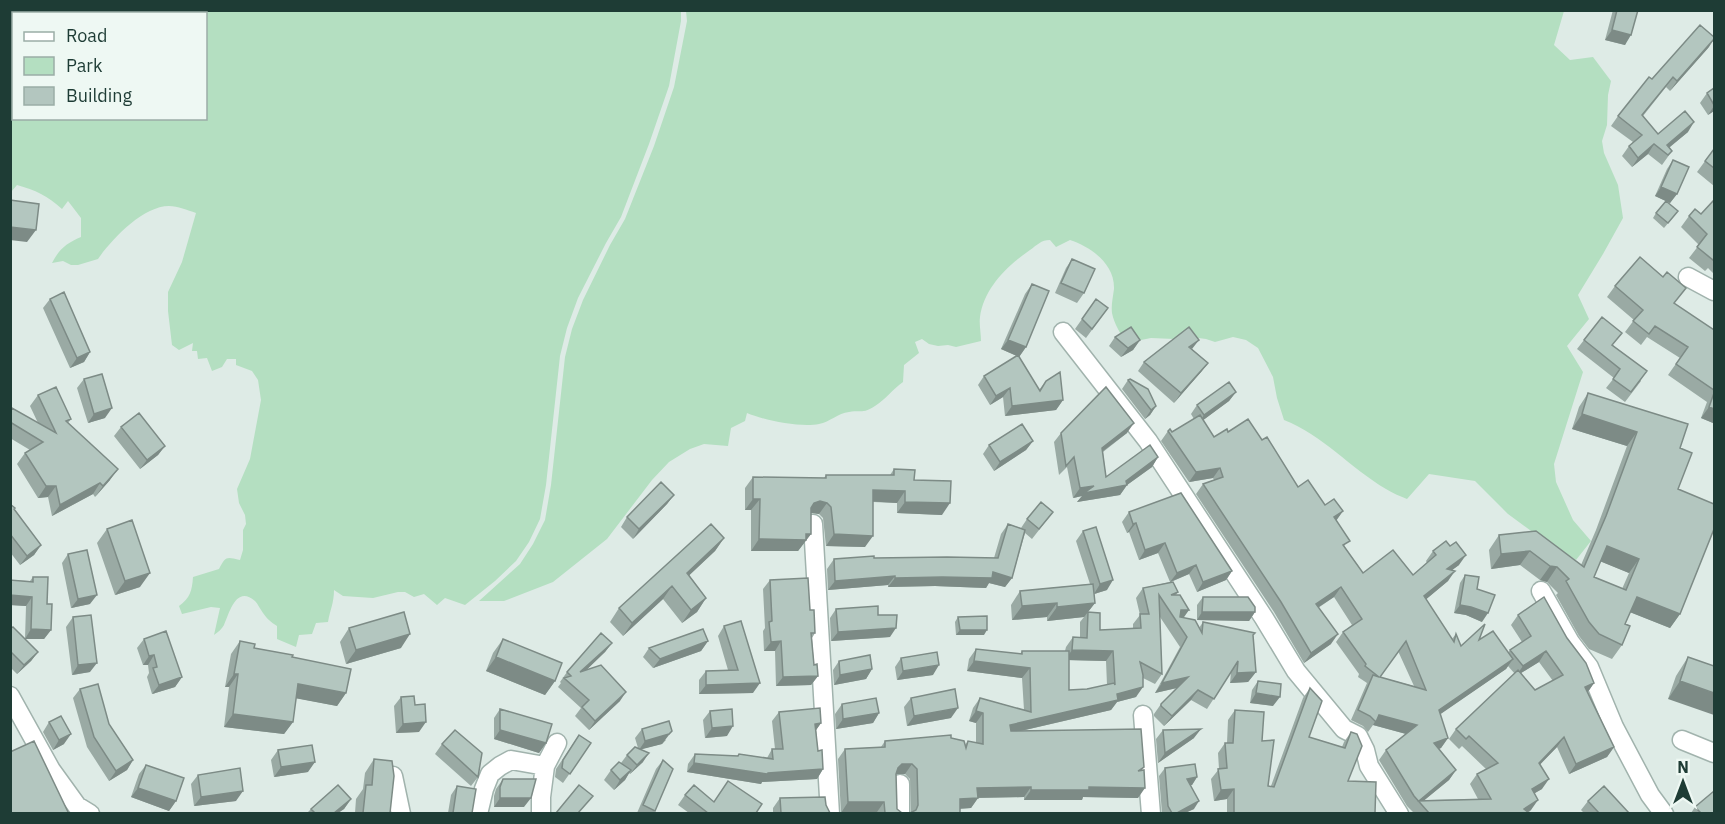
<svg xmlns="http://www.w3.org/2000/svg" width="1725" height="824" viewBox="0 0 1725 824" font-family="'IBM Plex Sans',sans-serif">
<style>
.green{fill:#b4dfc1;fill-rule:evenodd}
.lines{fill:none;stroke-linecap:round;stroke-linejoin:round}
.minor-casing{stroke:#a1b3ad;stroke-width:21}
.minor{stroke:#fff;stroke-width:18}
.wall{fill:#9aaaa4;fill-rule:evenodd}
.shaded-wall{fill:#7d8b86}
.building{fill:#b3c6bf;stroke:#7d8b86;stroke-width:1.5;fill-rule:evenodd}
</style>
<rect width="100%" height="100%" fill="#deebe6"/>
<path class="green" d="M11 10 681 11V21L669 86 649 144 621 217 606 243 578 298 567 328 560 356 546 485 540 519 529 542 516 561 495 581 465 605 445 598 437 605 424 594 414 597 405 592H398L373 598 343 596 334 590C334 603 330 610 328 622L316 623 312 634 299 635 296 647 277 639V626C271 622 267 619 263 613 260 609 258 604 255 601 236 584 229 614 224 625 222 629 218 632 214 635L220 608 211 607 182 614 179 606C190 598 192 591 193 577L219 569C226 556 226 557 240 560L243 550V530L246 524 245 515 239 503 237 489 250 459 261 400 258 380 252 371 236 365V359H227L222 367 212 371 207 358 198 359 197 351H192L193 343 179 350 172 345 168 311V292L182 262 196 213C187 210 178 206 169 206 143 206 112 239 98 259L78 265H71L63 261 52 263C59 249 67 243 81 237V218L68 201 62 209C48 196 35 190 17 185L11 192ZM14 14H206V118H14Z
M686 11H1564L1554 45 1570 60 1593 57 1611 81 1608 95 1607 125 1602 141 1604 153 1618 185 1623 218 1603 254 1578 295 1589 319 1567 346 1583 372 1554 464 1556 482 1573 520 1591 541 1576 560 1534 533 1508 514 1475 481 1429 474 1407 499C1400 496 1392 493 1386 489 1350 468 1323 435 1284 420L1277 398 1273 377 1258 348 1246 340 1233 337 1215 342 1206 339 1191 337 1174 339 1151 338 1126 343C1121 334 1114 324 1112 313 1111 305 1113 297 1114 289 1115 264 1091 247 1070 240L1056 247 1050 240C1041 240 1037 245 1030 250 1007 266 984 288 980 317 979 324 981 333 981 341L956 347 948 345 938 346 929 344 922 339 915 342 919 353 904 365 903 382C893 389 886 399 875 406 863 414 861 410 849 412 838 413 830 422 819 424 801 428 763 420 747 413L745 421 731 428 728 446 704 444 690 449 669 462 652 480 607 539 553 582 504 601H479L520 564 533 544 545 520 551 485 565 357 572 329 583 300 610 245 625 219 654 146 674 87 687 21Z"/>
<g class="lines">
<g class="minor-casing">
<path id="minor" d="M1688 277 1714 291
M1063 332 1148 441 1264 618 1296 671 1344 729 1358 736 1365 750 1369 766 1399 814
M813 524 830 814
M1541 591 1570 642 1589 667 1614 727 1650 795 1664 814
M10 696 51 770 77 806 90 814
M1143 715 1151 814
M1682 740 1714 753
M393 776 401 814
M900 784V814
M478 814 484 789 490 774 500 766 511 760 545 766
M541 814V797L545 766 557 743"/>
</g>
<use href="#minor" class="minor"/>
</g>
<path class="wall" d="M1613 10H1638L1625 45 1605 40Z
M1709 47 1670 91 1666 87 1643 116 1658 134 1688 132 1669 147 1672 151 1662 165 1648 154 1632 167 1622 156 1629 146 1633 142 1611 126 1618 116 1652 79Z
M1714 88V111L1708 115 1700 103 1707 93Z
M1714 149V186L1697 172Z
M1673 160 1677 194 1670 203 1655 196 1667 169Z
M1714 200V274L1708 268 1705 271 1689 258 1699 245 1681 227 1689 216 1701 214Z
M1656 213 1674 216 1664 228 1653 218Z
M1072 259 1084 293 1077 303 1055 293 1066 268Z
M1032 284 1026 347 1019 357 1039 390 1046 381 1063 400 1056 410 1005 416 1003 397 990 405 978 385 984 376 1017 356 1001 349 1025 294Z
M1615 286 1674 304 1714 330V421L1713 423 1701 418 1707 402 1668 375 1680 358 1647 337 1641 345 1625 332 1634 320 1607 297Z
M50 299 90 352 84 362 70 368 43 308Z
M1096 299 1108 308 1086 338 1075 329Z
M1115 337 1140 340 1133 350 1121 357 1109 346Z
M1584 340 1613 345 1641 381 1625 402 1606 388 1614 378 1577 349Z
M1192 349 1208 363 1201 372 1174 403 1138 371 1144 362Z
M84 379 105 418 88 423 77 388Z
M1128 380 1156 406 1150 415 1145 419 1122 389Z
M1236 392 1229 401 1203 420 1214 437 1228 432 1262 440 1298 487 1325 505 1343 511 1336 520 1345 547 1363 573 1413 575 1427 563 1426 561 1433 551 1459 565 1452 570 1448 581 1426 599 1452 639 1456 634 1461 646 1479 640 1508 653 1510 650 1522 642 1511 625 1518 615 1567 638 1594 683 1588 692 1614 747 1607 757 1569 774 1557 747 1540 764 1542 789 1534 793 1531 810 1528 813H1529H1414L1407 806 1379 760 1386 750 1406 734 1373 725 1368 732 1363 726 1351 720 1367 683 1358 677 1359 674 1336 642 1343 632 1352 625 1334 597 1318 608 1331 644 1304 663 1274 612 1196 494 1203 484 1214 480 1213 478 1189 482 1161 441 1168 431 1172 432 1194 419 1191 414 1197 405ZM1398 651 1414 686 1380 677ZM1539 662 1553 681 1535 690 1521 673ZM1508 666 1515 674 1456 729 1449 739 1459 749 1462 746 1486 769 1477 774 1470 784 1478 799 1424 800 1449 780 1456 770 1439 749 1441 748 1448 738 1440 714 1506 669Z
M1588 393 1680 448 1678 489 1680 614 1670 628 1630 612 1625 624 1622 645 1612 659 1589 649 1579 636 1556 595 1558 593 1547 582 1540 580 1520 565 1491 569 1489 550 1499 535 1581 565 1596 530 1627 446 1572 429 1579 407ZM1600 561 1629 573 1622 589 1594 577Z
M38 395 71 419 68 423 110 480 95 497 93 494 52 516 48 497 38 498 17 464 25 453 30 450 10 438V411L38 423 30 406Z
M121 427 165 446 158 455 140 469 114 436Z
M1061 433H1127L1103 452 1106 477 1158 457 1152 467 1127 485 1120 495 1077 502 1082 496 1073 498 1067 467 1059 475 1054 442Z
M1033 441 1026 450 994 471 983 454 989 445Z
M894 469 914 480 942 515 897 513V503L873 502 865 547 826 546 823 518 819 514 812 513H811V534L798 551H751V510H745V488L753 477 824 478 826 475H890Z
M674 495 667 504 633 539 621 527 627 517Z
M10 504 41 545 34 555 20 565 10 552Z
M1053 512 1032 539 1025 533 1012 578 1005 587 989 583 986 588 935 586 888 587V585L828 590 827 569 834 559 874 558H994L1001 534 1008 524 1021 528 1027 519Z
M1129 512 1232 571 1226 580 1197 592 1189 574 1171 582 1178 592 1176 595 1183 618 1199 628 1203 622 1253 635 1256 672 1248 682 1230 683 1231 672 1207 709 1191 700 1164 726 1154 716V714L1161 704 1177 688 1155 693 1180 647 1160 617 1162 674 1155 684 1143 678 1136 697 1117 702 1111 710 1021 731 1144 767 1142 770 1138 798 1083 797 1082 800H1024V797L978 798 971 808 911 813 910 779 905 774H896L897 809 902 813H877V812L841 813 838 759 845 749 881 747 885 741 951 738 965 745 968 741 976 743V723L969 721 973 708 980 698 1024 710 1022 678 967 671 969 659 976 649 1020 654 1022 651H1065L1066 647 1073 637H1080V622L1084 617 1047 621V617L1012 620 1011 605 1020 591 1090 584 1076 541 1083 531 1107 590 1094 594 1095 603 1088 612 1100 630 1133 628V624L1140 615 1136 598 1143 588 1170 582 1158 553 1139 560 1129 532 1127 533 1122 522ZM1069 660 1106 661 1107 685 1087 689 1069 690Z
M107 529 140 587 115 595 97 543Z
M724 538 715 551 689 575 706 598 697 612 682 623 663 599 623 636 610 622 619 608Z
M68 554 90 604 71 608 62 563Z
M1465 575 1477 589 1482 622 1466 615 1454 613 1460 583Z
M33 577 47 604 51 630 44 639H25L38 652 31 661 17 674 10 667V629L25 639 26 606 10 605V580L30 581Z
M770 580 810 610 815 633 812 638 814 665 818 676 811 685 776 686 775 651H764L763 631 765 628 763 589Z
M1203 597 1255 612 1249 621 1197 620V605Z
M836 609 878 615 890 637 831 641 830 618Z
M73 617 90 672 72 675 66 627Z
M958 617 984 635H956L955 622Z
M724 626 753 693 699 694V680L706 671 728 670 718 636Z
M349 628 401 648 346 664 340 642Z
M144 639 182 677 175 687 152 694 147 677 149 673 148 665H143L137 648Z
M503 639 555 681 545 695 486 671 493 653Z
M240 641 254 648 346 693 337 706 296 698 293 722 284 734 224 727 229 687H225L231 654Z
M708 641 701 651 653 668 643 657 649 648Z
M612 643 605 652 586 670 620 701 589 730 575 716 581 708 558 687 561 683 560 682 567 672Z
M1688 657 1714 666 1668 699 1676 676Z
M901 658 933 675 897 680 895 667Z
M839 661 872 669 866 679 834 685 833 670Z
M1258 681 1273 706 1250 703 1252 690Z
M1310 688 1309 737 1342 747 1344 742 1351 732 1348 781 1375 813H1227V799L1214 801 1211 779 1219 769 1218 753 1225 743H1227L1228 720 1235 710 1262 741 1268 786H1271L1303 698Z
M80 689 109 724 133 760 127 770 109 781 87 747 73 698Z
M401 697 415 705 419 732 396 733 394 706Z
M911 698 951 718 907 726 904 707Z
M842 704 879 713 873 723 836 729 835 714Z
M500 709 546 743 539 753 494 739V718Z
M710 711 727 736 705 738 703 720Z
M779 712 821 723 816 730 818 751 823 769 817 779 762 782 761 784 687 772 688 764 695 754 737 756 739 754 767 758 772 749H775L772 721Z
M49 722 64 744 53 750 43 732Z
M642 729 666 740 662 744 641 749 643 762 630 774 629 773 625 780 614 790 604 780 611 770 621 763 627 755 638 748 635 738Z
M1163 730 1194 738 1158 763 1156 739Z
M579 735 591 743 563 783 555 777 556 769Z
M442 744 478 777 471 786 435 754Z
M278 750 308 772 274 777 271 760Z
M374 759 390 813H355L356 799 363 789 365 773Z
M663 760 655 811 653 813H637L656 769Z
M146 765 176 801 169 811 131 797 139 774Z
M1165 768 1197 777 1192 785H1190L1194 809 1185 813H1162L1159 776Z
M198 775 236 801 194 806 191 784Z
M503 779 524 807H494V796L496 789Z
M457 786 472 813H448L451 795Z
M685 795 714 802 756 813H689L678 805Z
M780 798 826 805 830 813H773V808Z
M351 799 344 809 338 813H307L311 809Z
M1588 801 1629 813H1584L1581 810Z
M1695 807 1714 813H1691Z"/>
<path class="shaded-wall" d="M1612 30 1631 35 1625 45 1605 40Z
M1714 39 1709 47 1670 91 1677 81Z
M1714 106V111L1708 115Z
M1694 122 1688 132 1664 152 1667 145Z
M1654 144 1648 154 1632 167 1638 158Z
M1661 187 1677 194 1670 203 1655 196Z
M10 227 36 230 27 242 10 240Z
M1008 340 1026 347 1019 357 1001 349Z
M1140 340 1133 350 1121 357 1128 348Z
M1199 340 1192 349 1189 347Z
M90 352 84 362 70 368 77 358Z
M1208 363 1201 372 1174 403 1181 393Z
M1010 388 1003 397 990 405 996 396Z
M1236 392 1229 401 1198 424 1204 415Z
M1063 400 1056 410 1005 416 1012 406Z
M1156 406 1150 415 1145 419 1151 410Z
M1709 407 1714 409V421L1713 423 1701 418Z
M112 408 105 418 88 423 94 414Z
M1582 414 1637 432 1627 446 1572 429Z
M1134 423 1127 433 1095 457 1102 448Z
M1033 441 1026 450 994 471 1000 462Z
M165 446 158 455 140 469 147 460Z
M1158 457 1152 467 1127 485 1120 495 1077 502 1082 496 1073 498 1080 488 1126 481Z
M1220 468 1213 478 1189 482 1196 472Z
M118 469 110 480 95 497 103 486Z
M100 483 93 494 52 516 60 505Z
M46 486H56L48 497 38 498Z
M873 490 905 491 897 503 865 501Z
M674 495 667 504 633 539 639 529Z
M753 499H760L751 510H745Z
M820 501 827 503 819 514 812 513 806 515 814 503Z
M905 502 950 503 942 515 897 513Z
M1343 511 1336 521 1334 517Z
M1136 523 1129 532 1127 533 1133 524Z
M806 534H811L798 551H751L759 539Z
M834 534 873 536 865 547 826 546Z
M724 538 715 551 678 586 687 573Z
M1165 543 1158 553 1139 560 1145 550Z
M41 545 34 555 20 565 27 556Z
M1607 546 1639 559 1629 573 1597 560Z
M1530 551 1520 565 1491 569 1501 554Z
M1466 555 1459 565 1440 579 1447 569Z
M1196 565 1189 574 1170 582 1177 573Z
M1550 566 1557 567 1547 582 1540 580Z
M1232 571 1226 580 1197 592 1203 582Z
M1455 571 1448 581 1417 607 1424 596Z
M993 572 1012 578 1005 587 989 583 986 588 935 586 888 587 895 578Z
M150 573 140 587 115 595 125 581Z
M895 576 888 585 828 590 835 581Z
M1113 580 1107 590 1094 594 1100 584Z
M672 586 663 599 623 636 632 623Z
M1341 587 1334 597 1308 614 1316 604Z
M10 595 32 597 26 606 10 605Z
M97 595 90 604 71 608 78 599Z
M1637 597 1680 614 1670 628 1627 611Z
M706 598 697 612 682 623 691 610Z
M1057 603 1047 617 1012 620 1022 606Z
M1095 603 1084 617 1047 621 1057 607Z
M1460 605 1471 607 1488 613 1482 622 1466 615 1454 613Z
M1181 610H1189L1182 620 1175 619Z
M1202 612H1255L1249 621 1197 620Z
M896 628 890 637 831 641 838 632Z
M31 629 51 630 44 639H25Z
M960 630H987L984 635H956Z
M410 634 401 648 346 664 356 650Z
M1338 634 1331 644 1304 663 1311 653Z
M708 641 701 651 653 668 660 659Z
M781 641 775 651H764L771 642Z
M612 643 605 652 574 682 580 672Z
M1072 650 1113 651 1106 661 1065 660Z
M1546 651 1539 662 1516 676 1523 666Z
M38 652 31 661 17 674 24 665Z
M154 655 148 665H143L149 656Z
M496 657 555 681 545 695 486 671Z
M1513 659 1506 669 1432 720 1439 710Z
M974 661 1030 668 1022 678 967 671Z
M97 663 90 672 72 675 78 665Z
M939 665 933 675 897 680 903 671Z
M872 669 866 679 834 685 840 675Z
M1256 672 1248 682 1230 683 1237 673Z
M234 674H238L229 687H225Z
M818 676 811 685 776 686 783 677Z
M182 677 175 687 152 694 159 685Z
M1188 677 1181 687 1155 693 1162 683Z
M1680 681 1714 693V715L1668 699Z
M760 683 753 693 699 694 706 685Z
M1594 683 1587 693 1585 687Z
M298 684 346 693 337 706 289 697Z
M1143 687 1136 697 1117 702 1111 710 1003 735 1010 725 1117 694Z
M1198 690 1191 700 1164 726 1172 716Z
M626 692 620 701 589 730 595 721Z
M1256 693 1280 697 1273 706 1250 703Z
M958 708 951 718 907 726 914 716Z
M976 711 983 713 976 723 969 721Z
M879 713 873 723 836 729 843 719Z
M233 714 293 722 284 734 224 727Z
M1379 715 1417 725 1410 735 1373 725Z
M426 722 419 732 396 733 403 724Z
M821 723 814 733 815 724Z
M733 726 727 736 705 738 712 728Z
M1201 729 1194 738 1158 763 1165 753Z
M500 730 546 743 539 753 494 739Z
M672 731 662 744 639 750 645 741Z
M71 734 64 744 53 750 59 740Z
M1564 737 1557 747 1532 773 1539 763Z
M1448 738 1441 748 1427 753 1434 743Z
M1614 747 1607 757 1569 774 1576 764Z
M649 753 643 762 630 774 637 765Z
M133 760 127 770 109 781 116 771Z
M315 762 308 772 274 777 281 767Z
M694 763 768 773 823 769 817 779 762 782 761 784 687 772Z
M902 764H912L905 774H895L898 768Z
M631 770 625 780 614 790 620 780Z
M1456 770 1449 780 1421 803 1419 801Z
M1197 777 1192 785 1181 787 1187 779Z
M1549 779 1542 789 1525 799 1532 789Z
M1031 787 1024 797 970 798 977 788Z
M1089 787 1145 788 1138 798 1083 797 1082 800H1024L1031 790Z
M138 788 176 801 169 811 131 797Z
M1234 789 1227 799 1214 801 1221 790Z
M243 791 236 801 194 806 201 797Z
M500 798H531L524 807H494Z
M978 798 971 808 953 809 960 799Z
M351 799 344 809 338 813H334Z
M1538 800 1531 810 1526 813 1524 809Z
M1199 801 1194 809 1185 813H1177Z
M848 802H884L877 812 841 813Z"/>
<path class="building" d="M1617 10H1638L1631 35 1612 30Z
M1700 25 1714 37V39L1677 81 1673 77 1642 115 1658 134 1685 111 1694 122 1667 145 1672 151 1668 155 1654 144 1638 158 1629 146 1642 135 1618 116 1649 77 1652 79Z
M1714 88V105L1707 93Z
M1714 149V168L1705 161Z
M1673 160 1689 167 1677 194 1661 187Z
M10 200 39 204 36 230 10 227Z
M1714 200V258L1713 260 1697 247 1707 234 1689 216 1695 209 1701 214Z
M1666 201 1678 211 1668 223 1656 213Z
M1640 257 1663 277 1667 272 1686 288 1674 303 1714 330V390L1676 364 1688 347 1655 326 1649 334 1633 321 1643 310 1615 286Z
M1072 259 1095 269 1084 293 1061 283Z
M1032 284 1049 291 1026 347 1008 340Z
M64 292 90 352 77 358 50 299Z
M1096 299 1108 308 1092 329 1082 319Z
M1602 317 1622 333 1612 345 1647 371 1631 392 1613 379 1620 369 1584 340Z
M1131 327 1140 340 1128 348 1115 337Z
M1189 327 1199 340 1189 347 1208 363 1181 393 1144 362Z
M1018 355 1040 391 1046 381 1060 372 1063 400 1012 406 1010 388 996 396 984 376Z
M102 374 112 408 94 414 84 379Z
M1130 379 1148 389 1156 406 1151 410 1128 380Z
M1229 382 1236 392 1204 415 1197 405Z
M56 387 71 419 66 421 118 469 103 486 100 483 60 505 56 486H46L25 453 43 442 10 422V412L12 408 56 433 38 395Z
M1106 387 1134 423 1102 448 1106 477 1150 445 1158 457 1126 481 1127 485 1084 493 1094 486 1080 488 1074 457 1066 466 1061 433Z
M1588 393 1688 424 1680 448 1692 453 1678 489 1714 504V529L1680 614 1637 597 1625 624 1630 626 1622 645 1599 634 1589 622 1566 581 1569 579 1557 567 1550 566 1530 551 1501 554 1499 535 1536 531 1584 567 1606 516 1637 432 1582 414ZM1607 546 1639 559 1626 590 1594 577Z
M1714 393V409L1709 407Z
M139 413 165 446 147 460 121 427Z
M1200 415 1214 437 1227 429 1228 432 1248 419 1262 440 1267 437 1298 487 1308 480 1325 505 1334 499 1343 511 1334 517 1350 541 1343 545 1363 573 1393 550 1413 575 1436 555 1433 551 1446 541 1450 546 1456 542 1466 555 1447 569 1455 571 1424 596 1454 642 1456 634 1461 646 1485 624 1479 640 1493 631 1513 659 1439 710 1448 738 1434 743 1456 770 1419 801 1491 799 1477 774 1498 763 1469 736 1466 739 1456 729 1518 670 1535 690 1563 675 1546 651 1523 666 1510 650 1531 636 1518 615 1544 597 1567 638 1586 663 1594 683 1585 687 1614 747 1576 764 1564 737 1539 763 1549 779 1532 789 1538 800 1524 809 1529 813H1429L1414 796 1386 750 1417 725 1379 715 1376 722 1370 716 1358 710 1373 675 1379 677 1365 666 1366 664 1343 632 1362 619 1341 587 1316 604 1338 634 1311 653 1281 602 1203 484 1223 477 1220 468 1196 472 1168 431 1170 429 1172 432ZM1406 641 1426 690 1380 677Z
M1022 424 1033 441 1000 462 989 445Z
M894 469 915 470 914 480 951 481 950 503 905 502V491L873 490V536L834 534 831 507 827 503 820 501 814 503 811 508V534H806V540L759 539 760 499H753V477L826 478V475H894Z
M661 482 674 495 639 529 627 517Z
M1181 493 1232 571 1203 582 1196 565 1177 573 1165 543 1145 550 1136 523 1133 524 1129 512Z
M1041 502 1053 512 1039 529 1027 519Z
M10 504 15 508 14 509 41 545 27 556 10 534Z
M132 520 150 573 125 581 107 529Z
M711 524 724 538 687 573 706 598 691 610 672 586 632 623 619 608Z
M1008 524 1025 530 1012 578 993 572 992 578 942 577 895 578V576L835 581 834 559 874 556V558L947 557 998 558Z
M1096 527 1113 580 1100 584 1083 531Z
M87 550 97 595 78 599 68 554Z
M1465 575 1479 577 1477 589 1495 595 1488 613 1471 607 1460 605Z
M33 577H48L47 604H52L51 630 31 629 32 597 10 595V580L33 582Z
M808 578 810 610H814L815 633H811L814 665 817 664 818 676 783 677 781 641 771 642 769 622 772 621 770 580Z
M1173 582 1178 592 1171 595H1180L1189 610H1181L1180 617 1195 620 1202 633 1203 622 1255 633 1253 635 1256 672 1237 673 1238 661 1214 699 1198 690 1172 716 1161 706V704L1188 677 1162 683 1187 637 1159 595 1162 674 1140 662 1143 675V687L1117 694 1118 700 1010 725 1011 731 1141 729 1144 767 1138 771 1144 770 1145 788 1089 787V790H1031V787L977 788 978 798 960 799V813H910L916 810 918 805 917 769 912 764H902L898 768 896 774 897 809 902 813H885L884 802H848L845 749 885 747V741L951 735V738L964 741 966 748 968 741 983 744V713L976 711 980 698 1031 712 1030 668 974 661 976 649 1022 654V651H1069V690L1087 689 1114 683 1115 685 1113 651 1072 650 1073 637 1087 638 1088 612 1100 613V630L1141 628 1140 614H1149L1143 588Z
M1093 584 1095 603 1057 607V603L1022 606 1020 591Z
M1203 597H1248L1255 607V612H1202Z
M878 606V615H897L896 628 838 632 836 609Z
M404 612 410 634 356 650 349 628Z
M91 615 97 663 78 665 73 617Z
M987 616V630H960L958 617Z
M741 621 760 683 706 685V671L738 670 724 626Z
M13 627 38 652 24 665 10 651V629Z
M703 629 708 641 660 659 649 648Z
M166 631 182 677 159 685 153 668 157 667 154 655 149 656 144 639Z
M601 633 612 643 580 672 601 665 626 692 595 721 582 707 589 700 564 678 571 676 567 672Z
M503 639 562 663 555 681 496 657Z
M240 641 255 644 254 648 293 655 292 657 351 669 346 693 298 684 293 722 233 714 238 674H234Z
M937 652 939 665 903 671 901 658Z
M870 655 872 669 840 675 839 661Z
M1688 657 1714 666V693L1680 681Z
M1258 681 1281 684 1280 697 1256 693Z
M98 684 109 724 133 760 116 771 94 737 80 689Z
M1310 688 1322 701 1309 737 1345 748 1351 732 1357 734 1362 746 1348 781 1376 782 1375 813H1234V789L1221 790 1218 769 1227 768 1225 743H1233L1235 710 1264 712 1262 741 1274 740 1268 786 1274 787Z
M955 689 958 708 914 716 911 698Z
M414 696 415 705 425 704 426 722 403 724 401 697Z
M876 698 879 713 843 719 842 704Z
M820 708 821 723 815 724 818 751 822 750 823 769 768 773 767 774 694 763 695 754 738 756 739 754 773 759 772 749H783L779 712Z
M500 709 552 724 546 743 500 730Z
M732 709 733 726 712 728 710 711Z
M61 716 71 734 59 740 49 722Z
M669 721 672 731 669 734 645 741 642 729Z
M1201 729 1165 753 1163 730Z
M455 730 482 753 478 777 442 744Z
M579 735 591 743 570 774 562 768 563 760Z
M34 741 68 812 65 813H10V752Z
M312 745 315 762 281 767 278 750Z
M635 747 649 753 637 765 627 755Z
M374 759 392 761 394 776 390 813H363L366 785H372Z
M663 760 673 769 655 811 643 805Z
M619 762 631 770 620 780 611 770Z
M1195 764 1197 777 1187 779 1199 801 1177 813H1172L1168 806 1165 768Z
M146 765 184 778 176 801 138 788Z
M240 768 243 791 201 797 198 775Z
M503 779H536L531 798H500V787Z
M728 781 762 804 756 813H708L685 795 694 785 714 802Z
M338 785 351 799 334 813H315L311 809Z
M579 785 593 796 578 813H556Z
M457 786 476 789 472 813H453Z
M1604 786 1629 813H1599L1588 801Z
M1714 791V813H1701L1695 807Z
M825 797 826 805 830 813H781L780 798Z"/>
<rect width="1725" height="824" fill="none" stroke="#1e3c35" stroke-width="24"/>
<rect x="12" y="12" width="195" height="108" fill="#eef8f3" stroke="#9bada7" stroke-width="1.5"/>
<rect x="24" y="32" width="30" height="9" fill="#ffffff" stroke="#9bada7" stroke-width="1.5"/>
<text x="66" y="42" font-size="18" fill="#1e3c35">Road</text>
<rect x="24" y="57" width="30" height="18" fill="#b4dfc1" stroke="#9bada7" stroke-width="1.5"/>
<text x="66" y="72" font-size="18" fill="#1e3c35">Park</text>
<rect x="24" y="87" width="30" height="18" fill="#b3c6bf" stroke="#9bada7" stroke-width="1.5"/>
<text x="66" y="102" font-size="18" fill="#1e3c35">Building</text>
<g transform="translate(1683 782)" stroke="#eef8f3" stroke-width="4.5" paint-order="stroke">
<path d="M0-4.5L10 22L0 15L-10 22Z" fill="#1e3c35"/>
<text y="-9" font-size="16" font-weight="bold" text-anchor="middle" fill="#1e3c35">N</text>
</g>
</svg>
